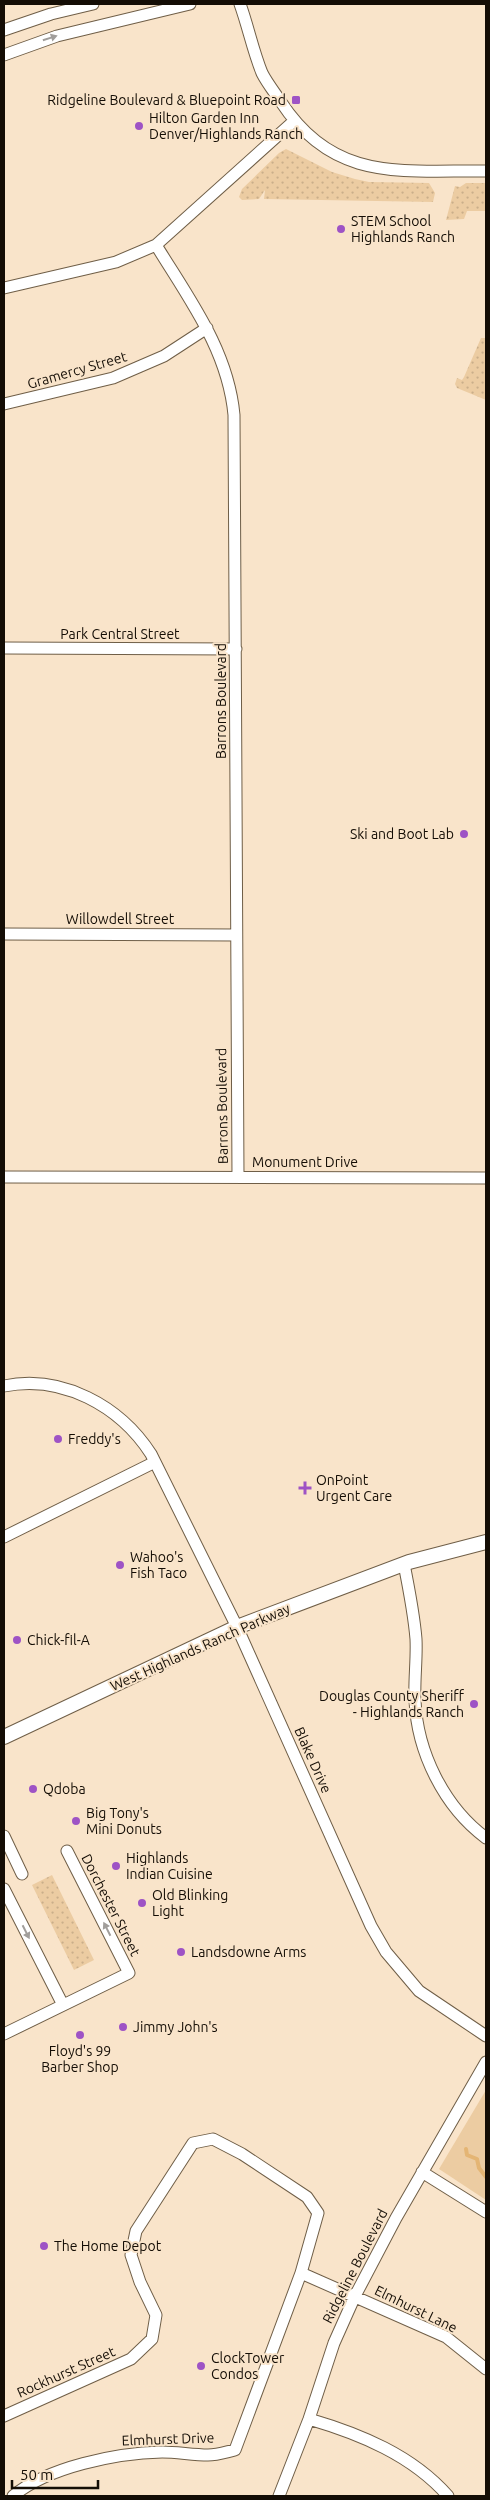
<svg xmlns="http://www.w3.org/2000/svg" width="490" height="2500" viewBox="0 0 490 2500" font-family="Ubuntu,sans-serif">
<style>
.grass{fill:url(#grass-dots)}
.park{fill:#eccca2}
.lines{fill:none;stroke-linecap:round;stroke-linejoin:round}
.stream{stroke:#e4b574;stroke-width:4}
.minor-casing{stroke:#6f5e47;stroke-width:13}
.major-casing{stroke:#6f5e47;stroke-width:16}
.minor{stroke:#fff;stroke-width:11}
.major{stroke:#fff;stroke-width:14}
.oneway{fill:#a19e9b}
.poi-dot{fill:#9e53c5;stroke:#f9e4ca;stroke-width:2}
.labels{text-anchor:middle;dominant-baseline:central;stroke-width:4;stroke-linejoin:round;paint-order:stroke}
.poi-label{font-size:14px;fill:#140d05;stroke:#f9e4ca;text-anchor:start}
.street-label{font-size:14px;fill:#140d05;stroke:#f9e4ca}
</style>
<defs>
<pattern id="grass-dots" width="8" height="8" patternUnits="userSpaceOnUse" patternTransform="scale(1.25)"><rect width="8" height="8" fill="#eccca2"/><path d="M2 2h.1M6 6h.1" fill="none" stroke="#caae8a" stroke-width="1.8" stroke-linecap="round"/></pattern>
</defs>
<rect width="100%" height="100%" fill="#f9e4ca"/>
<path class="grass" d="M286 149 332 172 355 179 369 182 429 183 435 193 433 202 264 199 265 190 259 199 242 200 239 197 242 189 279 153Z
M466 183H486V211H467L464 219 446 220 455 186 460 187Z
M481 338H486V400L457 388 455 384 457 378 462 380 464 377Z
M52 1875 94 1960 74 1970 32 1885Z"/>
<path class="park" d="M486 2090V2200L439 2169Z"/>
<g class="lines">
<path class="stream" d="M466 2149 467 2155 477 2159 479 2168 486 2177"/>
<g class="minor-casing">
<path id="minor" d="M240 4C248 26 253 51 262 73 267 83 275 93 281 102 334 183 402 170 486 171
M4 30 51 14 93 4
M4 55 57 36 190 4
M156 245C189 299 228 350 234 415L238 1177
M4 288 116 262 156 245 294 121
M4 404 113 378 164 356 207 328
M4 648 236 649
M4 934 236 935
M4 1177 486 1178
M4 1386C62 1374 120 1406 151 1454L237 1627 371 1926 386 1952 419 1991 486 2036
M4 1537 155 1462
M404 1564C409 1589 414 1614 416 1639 417 1659 414 1680 415 1700 417 1752 444 1807 486 1838
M4 1836 22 1874
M4 1889 63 2005
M4 2034 129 1973 67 1851
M422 2172 486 2212
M4 2416 131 2359 152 2339 156 2315 140 2282 131 2255 136 2231 193 2143 213 2139 242 2154 307 2197 318 2213 301 2273
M309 2419C360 2434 412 2455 448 2496
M13 2496C48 2467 116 2453 162 2452 177 2452 193 2455 208 2455 217 2455 226 2452 235 2450L301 2273 446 2337 486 2369
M279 2496 309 2419 334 2343 355 2296 396 2218 486 2062"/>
</g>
<g class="major-casing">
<path id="major" d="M4 1737 237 1627 409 1562 486 1542"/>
</g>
<use href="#minor" class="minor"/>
<use href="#major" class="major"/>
</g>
<defs><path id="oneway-solid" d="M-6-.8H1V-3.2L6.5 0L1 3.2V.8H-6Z" transform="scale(1.25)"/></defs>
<g class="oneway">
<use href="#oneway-solid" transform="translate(50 38) rotate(-18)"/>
<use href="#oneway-solid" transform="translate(107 1929) rotate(-117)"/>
<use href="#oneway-solid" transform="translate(26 1932) rotate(63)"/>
</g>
<g class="poi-dot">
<rect x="291" y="95" width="10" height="10" rx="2.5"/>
<circle cx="139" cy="126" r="5"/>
<circle cx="341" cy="229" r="5"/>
<circle cx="464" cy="834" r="5"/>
<circle cx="58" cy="1439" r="5"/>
<path d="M302.5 1480.5h5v5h5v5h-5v5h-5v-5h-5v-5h5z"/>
<circle cx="120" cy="1565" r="5"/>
<circle cx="17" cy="1640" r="5"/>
<circle cx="474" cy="1704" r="5"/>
<circle cx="33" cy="1789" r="5"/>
<circle cx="76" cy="1821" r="5"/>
<circle cx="116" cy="1866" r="5"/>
<circle cx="142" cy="1903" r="5"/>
<circle cx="181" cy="1952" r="5"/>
<circle cx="123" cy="2027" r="5"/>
<circle cx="80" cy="2035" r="5"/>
<circle cx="44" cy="2246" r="5"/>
<circle cx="201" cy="2366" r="5"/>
</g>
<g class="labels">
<g class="poi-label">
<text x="286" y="100" text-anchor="end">Ridgeline Boulevard &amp; Bluepoint Road</text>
<text x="149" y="118">Hilton Garden Inn<tspan x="149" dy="16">Denver/Highlands Ranch</tspan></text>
<text x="351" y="221">STEM School<tspan x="351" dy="16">Highlands Ranch</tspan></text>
<text x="454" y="834" text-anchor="end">Ski and Boot Lab</text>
<text x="68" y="1439">Freddy's</text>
<text x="316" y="1480">OnPoint<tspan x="316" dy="16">Urgent Care</tspan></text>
<text x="130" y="1557">Wahoo's<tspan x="130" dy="16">Fish Taco</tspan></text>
<text x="27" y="1640">Chick-fil-A</text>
<text x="464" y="1696" text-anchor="end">Douglas County Sheriff<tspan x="464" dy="16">- Highlands Ranch</tspan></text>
<text x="43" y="1789">Qdoba</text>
<text x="86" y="1813">Big Tony's<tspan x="86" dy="16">Mini Donuts</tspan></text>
<text x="126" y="1858">Highlands<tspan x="126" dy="16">Indian Cuisine</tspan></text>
<text x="152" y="1895">Old Blinking<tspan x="152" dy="16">Light</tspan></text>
<text x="191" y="1952">Landsdowne Arms</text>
<text x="133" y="2027">Jimmy John's</text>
<text x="80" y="2051" text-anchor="middle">Floyd's 99<tspan x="80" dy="16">Barber Shop</tspan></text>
<text x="54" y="2246">The Home Depot</text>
<text x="211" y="2358">ClockTower<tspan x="211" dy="16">Condos</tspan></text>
</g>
<g class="street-label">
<text transform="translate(77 370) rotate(-16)">Gramercy Street</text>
<text x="120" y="634">Park Central Street</text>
<text transform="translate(221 701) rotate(-90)">Barrons Boulevard</text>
<text x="120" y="919">Willowdell Street</text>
<text transform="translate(222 1106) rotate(-91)">Barrons Boulevard</text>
<text x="305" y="1162">Monument Drive</text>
<text transform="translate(200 1647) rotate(-24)">West Highlands Ranch Parkway</text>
<text transform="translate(313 1760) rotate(66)">Blake Drive</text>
<text transform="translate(111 1905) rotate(63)">Dorchester Street</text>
<text transform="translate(355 2266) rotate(-63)">Ridgeline Boulevard</text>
<text transform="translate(416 2309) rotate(26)">Elmhurst Lane</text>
<text transform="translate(66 2372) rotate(-24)">Rockhurst Street</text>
<text transform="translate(168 2439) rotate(-2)">Elmhurst Drive</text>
</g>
</g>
<rect width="490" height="2500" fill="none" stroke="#140d05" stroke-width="10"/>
<path d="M12 2480v8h86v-8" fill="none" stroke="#140d05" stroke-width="2.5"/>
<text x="20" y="2480" font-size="15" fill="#140d05" stroke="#f9e4ca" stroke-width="4" paint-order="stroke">50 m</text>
</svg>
